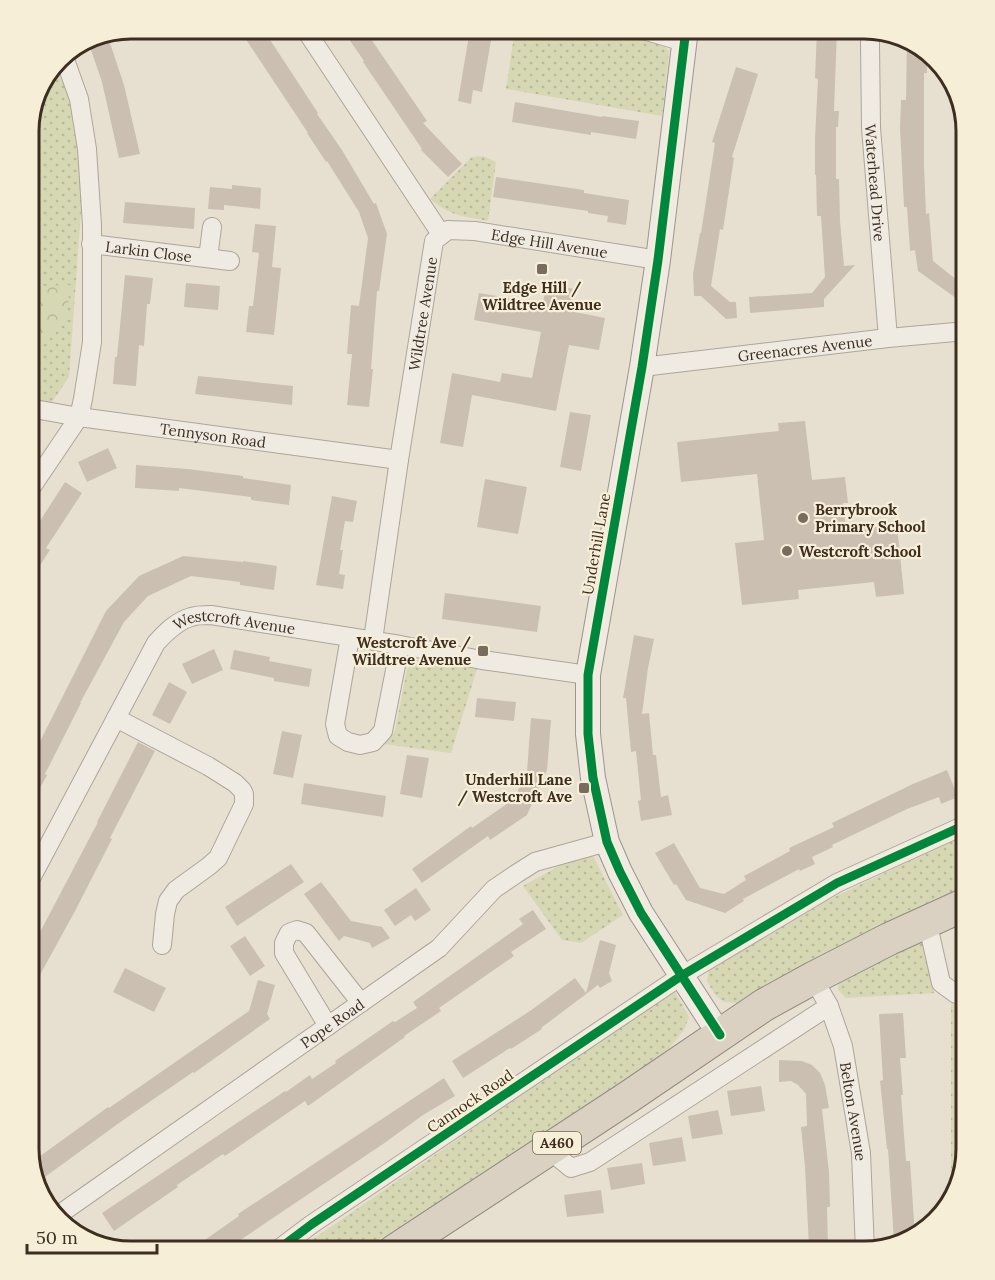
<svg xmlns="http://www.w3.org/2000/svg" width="995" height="1280" viewBox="0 0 995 1280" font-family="Lora,serif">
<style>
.grass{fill:url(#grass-dots)}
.forest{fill:url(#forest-crowns)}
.building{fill:#cbbfb2}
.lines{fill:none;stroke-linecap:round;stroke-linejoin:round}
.street-casing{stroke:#ada599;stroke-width:20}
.secondary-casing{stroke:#9c958a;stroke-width:26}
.highway-casing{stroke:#928b80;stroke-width:34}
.street{stroke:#efebe3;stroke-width:18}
.secondary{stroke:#efebe3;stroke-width:24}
.highway{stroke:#dad1c2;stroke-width:32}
.cycleway-casing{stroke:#f7eed8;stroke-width:13}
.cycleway{stroke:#00873e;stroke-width:9}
.poi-dot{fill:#786c5e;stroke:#f7eed8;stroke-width:2}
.labels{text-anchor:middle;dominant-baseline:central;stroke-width:4.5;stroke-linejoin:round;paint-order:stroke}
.shield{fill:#f7eed8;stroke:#756857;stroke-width:1.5}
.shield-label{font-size:14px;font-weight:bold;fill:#3d2e20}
.street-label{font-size:15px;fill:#3d2e20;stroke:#f7eed8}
.poi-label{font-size:15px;font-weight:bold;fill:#3d2e20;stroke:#f7eed8;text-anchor:start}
.rim{fill:none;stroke:#3d2e20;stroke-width:3}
</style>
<defs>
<pattern id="grass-dots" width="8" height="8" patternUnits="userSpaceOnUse" patternTransform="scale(1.5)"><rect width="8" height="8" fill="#d6d7b3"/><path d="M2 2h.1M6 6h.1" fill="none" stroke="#b9b99a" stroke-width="1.8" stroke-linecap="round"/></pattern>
<pattern id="forest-crowns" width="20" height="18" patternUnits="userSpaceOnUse" patternTransform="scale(1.5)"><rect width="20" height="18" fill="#d6d7b3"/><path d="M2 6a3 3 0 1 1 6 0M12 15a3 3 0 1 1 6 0" fill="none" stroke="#b9b99a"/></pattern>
</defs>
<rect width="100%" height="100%" fill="#e7e0d1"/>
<path class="grass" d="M515 29H618L660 41 669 51 662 116 506 89Z
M59 59 75 100 82 199 69 377 52 402H29V124L39 85Z
M483 156 496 162 488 221C462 216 451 216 430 199L472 157Z
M416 659 477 669 451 753 383 744 395 731 407 669Z
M966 834V887L832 953 736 1003 724 1002 715 995 707 981 709 968 811 908Z
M592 854 623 915 581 943 562 940 523 886 579 855Z
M922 937 934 993 846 998 838 990 839 977Z
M675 992 689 1017 684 1030 667 1051 473 1180 361 1251H296L665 996Z
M951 1004 966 1007V1150L953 1200 951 1203Z"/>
<path class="forest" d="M29 283 31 286 70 285 66 322 39 350 29 342Z"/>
<path class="building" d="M239 29H263L318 113 317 114 342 150 374 204 376 203 387 234 379 291H377L371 369H373L369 407 347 405 352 354H347L351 305 359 306 368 238 359 212 327 161 326 162 307 133H308Z
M342 29H366L372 38 371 39 427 121 423 123 462 164 448 177 421 150 422 149 363 62 364 61Z
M470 29H493L482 92 473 90 471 104 458 101Z
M817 29H837L834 111H839L838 127H836V179H839L840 221 844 266 855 265 824 299V307L750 313 749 297 812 293 825 277 821 216H817L816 175H815V139L818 79 815 78Z
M108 37 124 85 140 154 119 158 102 82 89 44Z
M907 40 916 42 927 53V73H924V165L926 214 929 213 933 261 966 287V298H956L918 271 915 250 910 251 907 207H904L900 128 901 100H906Z
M736 67 758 74 732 157 734 158 723 230 720 229 711 286 730 302H736L737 318 726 319 701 296H694L693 274 700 233H701L715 143 712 142Z
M515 102 602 117V116L639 121 636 139 591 132V135L512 122Z
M496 177 584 190V193L629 200 626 225 607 222 608 216 588 213V211L493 197Z
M232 185 261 188 260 209 224 205V210L208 209 210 187 232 189Z
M125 202 195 208 194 229 123 223Z
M255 224 276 226 272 267 281 268 274 335 246 332 249 306H253L259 253 252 252Z
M125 275 153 278 150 304H147L144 346 139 345 136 386 113 384 115 357H117Z
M186 283 220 286 218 310 184 307Z
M546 284 575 289 570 311 605 318 599 350 569 345 556 411 472 395 463 447 440 443 452 373 500 382 502 373 532 378 541 332 474 320 479 293 543 304Z
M198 376 293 386 292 405 195 394Z
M570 412 591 415 581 471 560 467Z
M805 421 812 480 845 477 848 503H843L846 530 897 525 904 594 876 597 874 582 798 590 799 599 742 605 735 543 764 540 757 474 681 482 677 442 779 431 778 423Z
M108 448 117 468 87 482 78 462Z
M136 465 188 469 243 476V478L291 485 289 505 251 500V497L179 488V491L135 488Z
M485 479 527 487 518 534 477 527Z
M65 482 82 493 46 548 50 550 29 582V538Z
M332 496 357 501 353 522 345 521 340 550H343L339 574 345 575 343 589 316 585Z
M183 556 243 562V561L277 566 274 590 240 585V582L191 576 148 596 124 622 80 703H81L45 774 47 775 29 809V763L106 611 139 576Z
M445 593 541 606 537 632 442 619Z
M634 635 654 639 648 668 642 714 649 713 653 755H656L661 797 668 795 672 815 641 821 638 801 641 800 636 751 631 752 626 698H623Z
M214 649 223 670 192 684 182 664Z
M234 650 270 657 269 661 312 669 309 687 274 681V678L230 669Z
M169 682 187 692 170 724 152 715Z
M477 698 516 702 514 721 475 717Z
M531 718 551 720 547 770 527 815 490 840 488 836 422 883 412 869 471 826 472 828 514 799 527 771Z
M282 731 302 735 293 778 273 774Z
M138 742 155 751 110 838 112 839 75 911 29 995V953L98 822H97Z
M407 755 429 758 422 798 400 794Z
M947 770 958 797 941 804 939 797 907 809 832 845 833 847 812 857 815 864 800 871 799 869 743 899 744 901 725 913 686 900 676 884 674 885 655 853 674 843 700 888 724 894 746 880 744 876 790 851 789 848 834 827 832 823 913 784Z
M304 783 386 796 383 817 301 804Z
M291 864 304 882 237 926 225 907Z
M321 882 351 921 382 927 390 938 372 948 370 943 344 936 339 941 304 894Z
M416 888 431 910 415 921 411 915 395 926 384 910Z
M533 910 546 929 511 952 514 956 439 1008 441 1011 404 1036 405 1037 308 1106 305 1101 225 1156 223 1154 177 1185 178 1187 114 1231 102 1213 285 1091 286 1092 310 1075 312 1079 336 1063 335 1061 393 1021 395 1022 417 1008 413 1002 523 924 519 919Z
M245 936 265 966 250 976 230 946Z
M600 940 616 945 609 973 612 981 600 988 598 985 541 1028 542 1029 511 1049 510 1048 463 1078 452 1061 530 1011 575 978 586 993Z
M125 968 166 988 154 1012 113 992Z
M258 980 275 985 267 1014 270 1019 194 1073 193 1072 119 1123 38 1182 32 1162 108 1107 109 1108 249 1011Z
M903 1013 906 1058H900L903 1095H901L906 1161H910L915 1236 902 1240 894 1241 888 1149H887L880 1081 883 1080 879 1014Z
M779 1060 802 1061 812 1065 820 1073 825 1085 829 1108 822 1109 829 1172 830 1207H827L828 1247H809L805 1167 801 1127 807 1126 806 1094 798 1085 791 1081 779 1082Z
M444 1078 455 1096 423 1115 383 1144 224 1251H189L239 1216 238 1214Z
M761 1086 765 1111 731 1116 727 1091Z
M718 1110 723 1134 692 1139 688 1116Z
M682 1137 686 1161 653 1166 649 1143Z
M642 1163 645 1184 611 1190 607 1168Z
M601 1190 604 1213 567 1217 564 1195Z"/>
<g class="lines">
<g class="street-casing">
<g id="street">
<path d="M305 29 441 234"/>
<path d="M640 29 684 42"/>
<path id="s1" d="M871 29 870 43 871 128 888 338"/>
<path id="s2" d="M91 244 230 261"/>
<path d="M208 258 212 227"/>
<path id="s3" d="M642 367 888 338 966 331"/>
<path id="s4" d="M29 408 79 417 399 460"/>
<path d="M29 491 79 417 83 399 92 342V225L87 149 79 99 63 54"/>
<path d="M350 637 335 724 338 736 348 742 360 745 373 742 383 731 400 645"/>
<path id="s5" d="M373 640 399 460 434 241 448 230 475 231 658 260"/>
<path d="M116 718 208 766 235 783 242 790 244 794V804L218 858 209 866 176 890 168 901 165 914 162 945"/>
<path id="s6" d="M29 882 156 643C166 632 177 621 191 617 197 615 204 615 211 615L400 645 482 660 588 675"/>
<path d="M927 921 941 983 956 994 966 997"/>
<path id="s7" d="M813 978 829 1006 843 1046 861 1153 865 1251"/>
<path d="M328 1026 284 953V943L289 933 297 930 306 933 361 1003"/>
<path d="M548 1149 571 1168 590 1162 829 1006"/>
<path id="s8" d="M57 1216 439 948 494 889 516 874 535 862 607 842"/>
<path d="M276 1251 312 1224 681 976 837 883 965 825"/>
</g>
</g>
<g class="secondary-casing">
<path id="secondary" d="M686 29 658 260 642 367 588 675V734L593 778 607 842 620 872 641 913 720 1035"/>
</g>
<g class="highway-casing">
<path id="highway" d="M394 1251 627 1098 764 1005 813 978 889 939 966 904"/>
</g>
<use href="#street" class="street"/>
<use href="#secondary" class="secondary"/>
<use href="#highway" class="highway"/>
<g class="cycleway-casing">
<path id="cycleway" d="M686 29 658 260 642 367 588 675V734L593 778 607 842 620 872 641 913 720 1035
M276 1251 312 1224 681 976 837 883 965 825"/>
</g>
<use href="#cycleway" class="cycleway"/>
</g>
<g class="poi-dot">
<rect x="536" y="263" width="12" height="12" rx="3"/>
<circle cx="803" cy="518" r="6"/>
<circle cx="787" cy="551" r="6"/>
<rect x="477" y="645" width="12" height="12" rx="3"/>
<rect x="578" y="782" width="12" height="12" rx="3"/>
</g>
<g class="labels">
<rect class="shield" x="533" y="1132" width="48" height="22" rx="4.5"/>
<g class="shield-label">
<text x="557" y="1143">A460</text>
</g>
<g class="street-label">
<text stroke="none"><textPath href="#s1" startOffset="154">Waterhead Drive</textPath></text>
<text stroke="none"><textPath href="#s5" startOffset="524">Edge Hill Avenue</textPath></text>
<text stroke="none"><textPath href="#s2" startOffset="58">Larkin Close</textPath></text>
<text stroke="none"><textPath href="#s5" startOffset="330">Wildtree Avenue</textPath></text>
<text stroke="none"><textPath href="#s3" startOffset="164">Greenacres Avenue</textPath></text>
<text stroke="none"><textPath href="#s4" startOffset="186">Tennyson Road</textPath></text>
<text transform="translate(596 544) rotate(-80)">Underhill Lane</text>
<text stroke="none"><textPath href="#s6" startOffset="358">Westcroft Avenue</textPath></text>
<text stroke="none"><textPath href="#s8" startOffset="336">Pope Road</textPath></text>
<text transform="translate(470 1101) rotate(-34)">Cannock Road</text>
<text stroke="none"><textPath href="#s7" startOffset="141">Belton Avenue</textPath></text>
</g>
<g class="poi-label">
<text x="542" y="287" text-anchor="middle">Edge Hill /<tspan x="542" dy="17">Wildtree Avenue</tspan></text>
<text x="815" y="509">Berrybrook<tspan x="815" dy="17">Primary School</tspan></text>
<text x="799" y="551">Westcroft School</text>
<text x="471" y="642" text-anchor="end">Westcroft Ave /<tspan x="471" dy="17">Wildtree Avenue</tspan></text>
<text x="572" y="779" text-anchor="end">Underhill Lane<tspan x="572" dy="17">/ Westcroft Ave</tspan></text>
</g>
</g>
<path d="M0 0H995V1280H0ZM131 39H864A92 92 0 0 1 956 131V1149A92 92 0 0 1 864 1241H131A92 92 0 0 1 39 1149V131A92 92 0 0 1 131 39Z" fill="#f7eed8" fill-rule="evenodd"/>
<path class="rim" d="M131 39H864A92 92 0 0 1 956 131V1149A92 92 0 0 1 864 1241H131A92 92 0 0 1 39 1149V131A92 92 0 0 1 131 39Z"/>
<path d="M27 1244v9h130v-9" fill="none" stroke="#3d2e20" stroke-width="3"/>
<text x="36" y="1244" font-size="18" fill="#3d2e20" stroke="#f7eed8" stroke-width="4.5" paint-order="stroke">50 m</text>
</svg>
